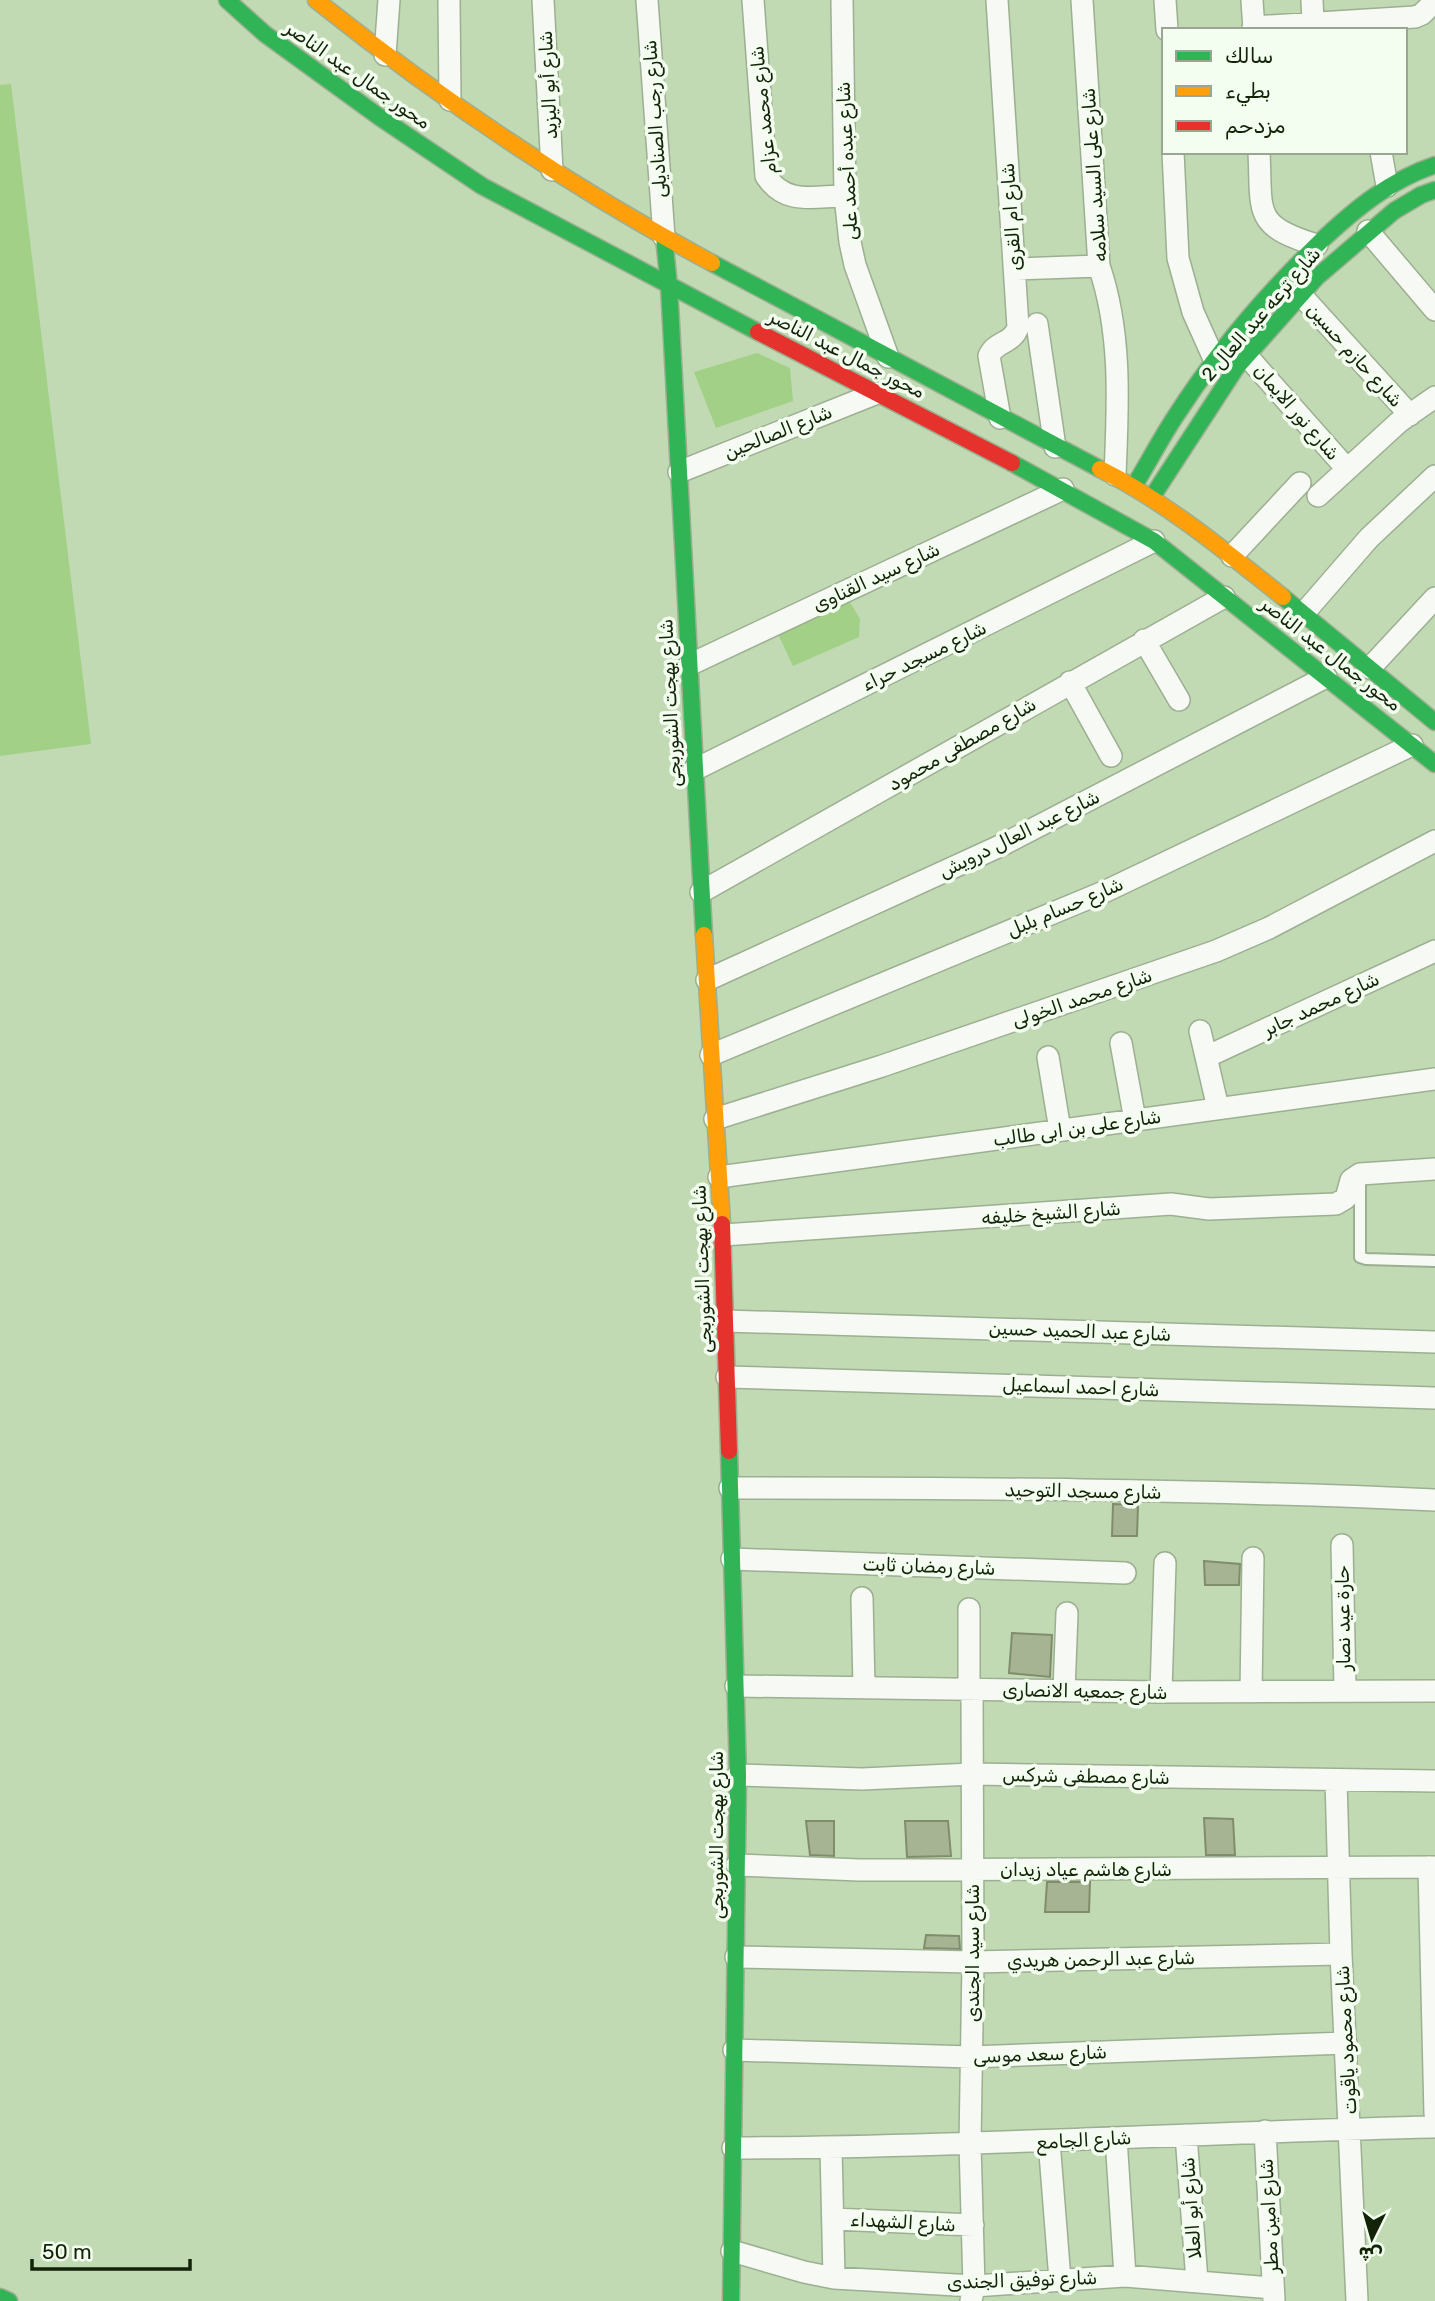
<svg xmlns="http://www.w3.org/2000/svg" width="1435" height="2301" viewBox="0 0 1435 2301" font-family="Rubik,Cairo,sans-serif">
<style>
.green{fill:#a2d087}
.building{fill:#a7b494;stroke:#808d6c;stroke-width:2}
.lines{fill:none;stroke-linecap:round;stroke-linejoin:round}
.lane-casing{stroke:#9caf91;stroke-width:14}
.street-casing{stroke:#9caf91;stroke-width:24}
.fast-casing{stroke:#9caf91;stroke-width:19}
.slow-casing{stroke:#9caf91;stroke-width:19}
.jam-casing{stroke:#9caf91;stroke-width:19}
.lane{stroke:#f6f9f4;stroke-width:10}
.street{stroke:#f6f9f4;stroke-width:21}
.fast{stroke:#30b455;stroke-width:16}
.slow{stroke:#ff9f0a;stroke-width:16}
.jam{stroke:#e5322d;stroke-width:16}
.labels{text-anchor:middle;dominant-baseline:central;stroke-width:7;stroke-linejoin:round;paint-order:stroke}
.street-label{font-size:19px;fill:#122308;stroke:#f4fef0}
</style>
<rect width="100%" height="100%" fill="#c1dab4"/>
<path class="green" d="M11 84 91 744 0 756V85Z
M757 353 790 368 793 401 716 428 694 372Z
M844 592 860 619 859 637 793 666 778 634Z"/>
<path class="building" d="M1113 1504 1138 1505 1137 1536H1112Z
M1204 1561 1240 1564 1239 1585H1205Z
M1012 1633 1052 1635 1050 1677 1009 1673Z
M1204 1818 1233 1819 1235 1855H1206Z
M806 1821H834V1856L810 1855Z
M905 1821H948L951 1856 907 1857Z
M1047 1882H1090L1089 1912H1045Z
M926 1935 959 1936 960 1949 924 1948Z"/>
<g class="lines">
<g class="lane-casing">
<path id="lane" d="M1360 1174V1257L1366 1259 1435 1261"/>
</g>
<g class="street-casing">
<path id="street" d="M449 0 450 100
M543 0 552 170
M647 0 664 237
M753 0 766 176C786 206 814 196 845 196
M842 0 845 196 850 242 855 265 888 357
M997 0 1018 327C1013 344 995 341 989 356L1000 418
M1082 0 1099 266C1122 333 1118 405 1115 475
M1165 0 1167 30
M1252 0 1254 30
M1312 0 1313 23
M1253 27 1415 17 1422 14 1435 1
M385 55 389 0
M1173 152 1178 258 1193 312 1215 361
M1259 152C1262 212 1252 226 1317 245
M1381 152 1387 186
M1368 231 1435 310
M1015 269 1099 266
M1301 295 1410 415
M1037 324 1055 447
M1247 356 1347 469
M679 472 877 393
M1318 496 1399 422 1435 397
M1232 556 1300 483
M1304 613 1369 538 1435 476
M1144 640 1179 700
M689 665 1063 489
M1370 668 1435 598
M1070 682 1111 756
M694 770 1154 541
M701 892 1224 597
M707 980 1000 846 1326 677
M1200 1031 1218 1108
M1121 1043 1135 1120
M711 1055 1106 891 1412 745
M1048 1057 1060 1130
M1206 1057 1435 951
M715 1119 882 1066 1216 951 1269 928 1435 841
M719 1177 1435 1079
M723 1235 1171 1204 1209 1209 1336 1204 1346 1198 1351 1180 1360 1174 1435 1169
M725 1321 1435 1342
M727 1377 1435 1398
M730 1488C965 1488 1200 1489 1435 1500
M1342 1545 1345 1690
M732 1559 1125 1573
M862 1598 864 1687
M969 1609V1689
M736 1686 1161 1692 1435 1691
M1064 1691 1067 1613
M1161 1692 1165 1563
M1251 1692 1253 1558
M738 1775 862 1779 972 1774 1435 1781
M1336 1780 1341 1954 1357 2301
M737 1865 859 1870 1435 1867
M1429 1867 1435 2114
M736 1957 973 1962 1341 1954
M734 2050 971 2057 1346 2043
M1265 2131 1274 2300
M1186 2135 1197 2281
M1116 2138 1125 2276
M1049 2141 1060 2280
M733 2148C968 2147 1201 2132 1435 2127
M831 2148 834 2278
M833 2219 973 2225
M732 2251 804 2272 834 2278 974 2286 1125 2276 1273 2288
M971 2301 974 2286 970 2144 973 1962 972 1689"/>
</g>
<g class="fast-casing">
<path id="fast" d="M227 0 265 34 378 116 482 186 758 332
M664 237 669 286 704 935
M712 263 1100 469
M1012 463 1154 541 1435 764
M1134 486C1148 463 1160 440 1175 417 1216 353 1266 294 1321 241 1355 209 1390 180 1435 165
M1152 497 1236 368 1317 277 1394 211 1421 195 1435 190
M1283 597 1435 722
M729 1451 738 1775 731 2301
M0 2297 9 2301"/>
</g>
<g class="slow-casing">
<path id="slow" d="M316 0C440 99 572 188 712 263
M1100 469C1166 502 1225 551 1283 597
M704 935 722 1224"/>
</g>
<g class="jam-casing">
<path id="jam" d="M758 332 1012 463
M722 1224 729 1451"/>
</g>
<use href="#lane" class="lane"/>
<use href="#street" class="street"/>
<use href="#fast" class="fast"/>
<use href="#slow" class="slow"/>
<use href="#jam" class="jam"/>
</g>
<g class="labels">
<g class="street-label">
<text transform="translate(358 75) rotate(35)">محور جمال عبد الناصر</text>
<text transform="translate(548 85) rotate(-93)">شارع أبو اليزيد</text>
<text transform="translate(763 110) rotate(-96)">شارع محمد عزام</text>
<text transform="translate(655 119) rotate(-94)">شارع رجب الصناديلى</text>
<text transform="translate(847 161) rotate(-93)">شارع عبده أحمد على</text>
<text transform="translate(1094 175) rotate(-94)">شارع على السيد سلامه</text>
<text transform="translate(1011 217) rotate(-94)">شارع ام القرى</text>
<text transform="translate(1261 314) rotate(-49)">شارع ترعه عبد العال 2</text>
<text transform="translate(847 354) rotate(27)">محور جمال عبد الناصر</text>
<text transform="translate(1355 355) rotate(48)">شارع حازم حسين</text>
<text transform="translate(1297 412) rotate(49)">شارع نور الايمان</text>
<text transform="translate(778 432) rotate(-22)">شارع الصالحين</text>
<text transform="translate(876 577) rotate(-25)">شارع سيد القناوى</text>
<text transform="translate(1331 654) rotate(38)">محور جمال عبد الناصر</text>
<text transform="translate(924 656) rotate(-26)">شارع مسجد حراء</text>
<text transform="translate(670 703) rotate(-93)">شارع بهجت الشوربجى</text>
<text transform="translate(962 744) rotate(-30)">شارع مصطفى محمود</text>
<text transform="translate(1019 834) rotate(-26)">شارع عبد العال درويش</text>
<text transform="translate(1065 907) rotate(-23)">شارع حسام بلبل</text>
<text transform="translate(1082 998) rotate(-19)">شارع محمد الخولى</text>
<text transform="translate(1321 1004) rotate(-25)">شارع محمد جابر</text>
<text transform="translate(1077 1128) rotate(-8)">شارع على بن ابى طالب</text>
<text transform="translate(1051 1213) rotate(-4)">شارع الشيخ خليفه</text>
<text transform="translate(702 1269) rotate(-92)">شارع بهجت الشوربجى</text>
<text transform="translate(1080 1331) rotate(2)">شارع عبد الحميد حسين</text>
<text transform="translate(1081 1387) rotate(2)">شارع احمد اسماعيل</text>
<text transform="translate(1083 1491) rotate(1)">شارع مسجد التوحيد</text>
<text transform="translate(929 1566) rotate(2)">شارع رمضان ثابت</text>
<text transform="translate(1343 1618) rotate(-91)">حارة عيد نصار</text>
<text transform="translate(1085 1691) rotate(1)">شارع جمعيه الانصارى</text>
<text transform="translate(1086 1776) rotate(1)">شارع مصطفى شركس</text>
<text transform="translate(716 1835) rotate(-90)">شارع بهجت الشوربجى</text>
<text x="1086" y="1869">شارع هاشم عياد زيدان</text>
<text transform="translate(972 1953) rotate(-90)">شارع سيد الجندى</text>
<text transform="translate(1101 1959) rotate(-1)">شارع عبد الرحمن هريدي</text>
<text transform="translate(1346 2040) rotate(-93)">شارع محمود ياقوت</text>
<text transform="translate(1040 2054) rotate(-2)">شارع سعد موسى</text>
<text transform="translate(1084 2140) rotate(-3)">شارع الجامع</text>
<text transform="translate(1191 2208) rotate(-94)">شارع أبو العلا</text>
<text transform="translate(1269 2216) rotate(-93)">شارع امين مطر</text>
<text transform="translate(903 2222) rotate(3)">شارع الشهداء</text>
<text transform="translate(1022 2280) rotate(-2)">شارع توفيق الجندى</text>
</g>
</g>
<rect x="1162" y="28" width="245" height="126" fill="#f4fef0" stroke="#9aa693" stroke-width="2"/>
<rect x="1176" y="51" width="35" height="10" fill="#30b455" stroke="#9aa693" stroke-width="2"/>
<text x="1225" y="63" font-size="21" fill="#122308">سالك</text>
<rect x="1176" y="86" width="35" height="10" fill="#ff9f0a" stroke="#9aa693" stroke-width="2"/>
<text x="1225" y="98" font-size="21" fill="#122308">بطيء</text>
<rect x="1176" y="121" width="35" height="10" fill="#e5322d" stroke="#9aa693" stroke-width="2"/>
<text x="1225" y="133" font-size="21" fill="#122308">مزدحم</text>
<g transform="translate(1372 2238) rotate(185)" stroke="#f4fef0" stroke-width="5" paint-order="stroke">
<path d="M0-5L12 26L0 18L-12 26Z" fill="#122308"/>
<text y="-10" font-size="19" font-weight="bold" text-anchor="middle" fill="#122308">ش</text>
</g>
<path d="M32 2259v10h158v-10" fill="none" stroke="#122308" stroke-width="3.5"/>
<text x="42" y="2259" font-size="21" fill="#122308" stroke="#f4fef0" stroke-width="5" paint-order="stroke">50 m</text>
</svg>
